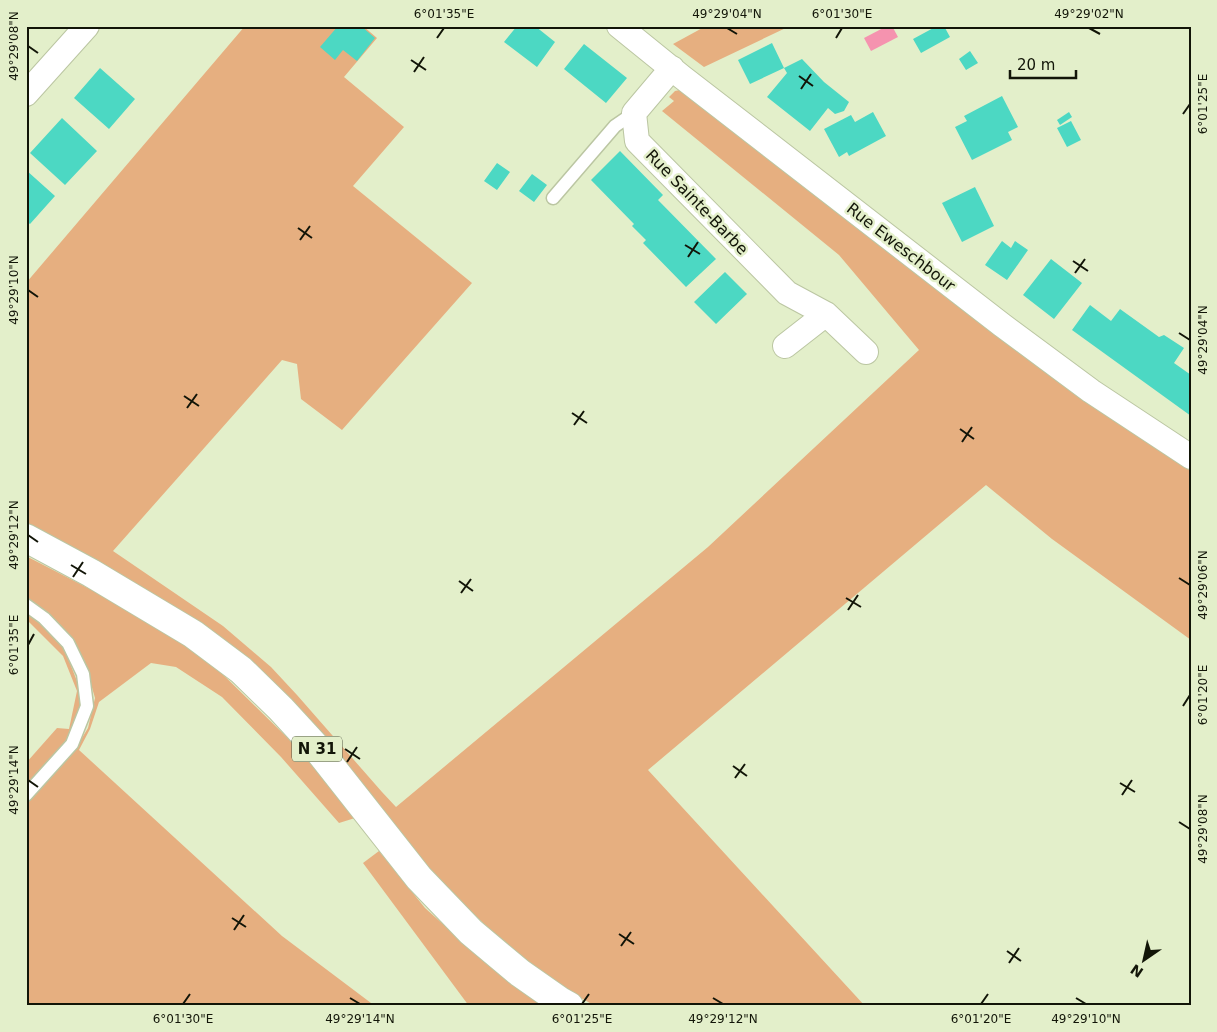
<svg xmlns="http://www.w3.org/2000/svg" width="1217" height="1032" viewBox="0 0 1217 1032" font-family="'DejaVu Sans',sans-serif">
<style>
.green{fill:#e6af80}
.water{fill:#f593af}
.building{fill:#4cd8c3}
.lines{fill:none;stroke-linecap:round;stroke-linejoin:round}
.service-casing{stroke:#bbc6a2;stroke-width:15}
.minor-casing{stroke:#bbc6a2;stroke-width:26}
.primary-casing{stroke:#bbc6a2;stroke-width:30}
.service{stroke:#fff;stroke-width:12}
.minor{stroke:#fff;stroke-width:24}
.primary{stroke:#fff;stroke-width:28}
.ticks{fill:none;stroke:#121508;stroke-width:2}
.labels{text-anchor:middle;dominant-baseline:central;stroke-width:5;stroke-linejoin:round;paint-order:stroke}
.shield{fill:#e3efca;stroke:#515642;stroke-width:1}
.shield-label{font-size:15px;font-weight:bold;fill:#121508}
.street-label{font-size:16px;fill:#121508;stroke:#e3efca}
.neatline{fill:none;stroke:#121508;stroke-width:2}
.ticks-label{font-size:12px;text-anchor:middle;fill:#121508}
</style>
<rect width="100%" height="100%" fill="#e3efca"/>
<path class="green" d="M245 26H363L377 38 344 77 404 127 353 186 472 283 342 430 301 399 297 364 282 360 113 551 223 626 271 667 297 695 382 792 396 807 708 547 919 350 839 255 662 111 674 101 669 97 675 91 685 89 1074 394 1191 471V640L1052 539 986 485 648 770 865 1006H595L562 987 501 940 432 874 291 699 220 636 135 583 26 525V283Z
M706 26H790L704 67 673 44Z
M26 556 144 617 202 654 307 757 355 818 339 823 281 757 222 697 176 667 151 663 99 702 90 729 79 750 282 936 375 1006H26V763L57 728 69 729 77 691 63 656 26 619V611L63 645 80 689V712L76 748 88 728 95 698 84 660 56 621 38 605 26 598Z
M379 851 425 908 494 970 544 1006H469L363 863Z"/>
<path class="water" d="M887 26H892L898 37 871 51 864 38Z"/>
<path class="building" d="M338 26H361L375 38 357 61 343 50 335 60 320 47Z
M517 26H535L555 42 537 67 504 42Z
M937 26H944L950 37 921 53 913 39Z
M772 43 784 68 750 84 738 60Z
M584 44 627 78 606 103 564 69Z
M970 51 978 63 966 70 959 59Z
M802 59 824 82 849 102 844 111 835 114 828 108 810 131 767 97 787 73 784 68Z
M100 68 135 99 109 129 74 98Z
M1002 96 1018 127 1008 132 1012 140 972 160 955 127 967 121 964 116Z
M873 112 886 136 849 156 847 152 839 157 824 129 851 115 855 122Z
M1069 112 1072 117 1060 125 1057 120Z
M62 118 97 151 65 185 30 153Z
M1071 121 1081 140 1067 147 1057 128Z
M620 151 663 195 658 200 716 259 686 287 643 243 646 240 632 226 634 224 591 180Z
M497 163 510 172 497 190 484 181Z
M26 170 55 196 30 224 26 221Z
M532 174 547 185 534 202 519 191Z
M975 187 994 226 962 242 942 203Z
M1002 241 1011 248 1015 241 1028 250 1007 280 985 265Z
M1051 259 1082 283 1054 319 1023 295Z
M725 272 747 294 716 324 694 302Z
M1090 305 1111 321 1120 309 1159 337 1164 335 1184 348 1174 363 1191 375V416L1072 330Z"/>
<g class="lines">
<g class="service-casing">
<path id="service" d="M553 198 615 126 634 113
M26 605 44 618 68 643 83 674 87 706 72 744 26 795"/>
</g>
<g class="minor-casing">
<path id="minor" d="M619 26 682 77 1002 325 1091 391 1191 457
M672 68 634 113 637 141 787 293 826 314 866 352
M26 94 87 26
M785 346 826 314"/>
</g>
<g class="primary-casing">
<path id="primary" d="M26 538 91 573 193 634 241 670 281 709 315 746 419 878 471 932 520 973 560 1001 569 1006"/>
</g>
<use href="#service" class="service"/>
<use href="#minor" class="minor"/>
<use href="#primary" class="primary"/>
</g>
<path class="ticks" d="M727 28 737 34M1089 28 1100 34M437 38 444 28M836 38 842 28M28 46 38 53M411 60 426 70M414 72 424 57M799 76 813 86M801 89 811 74M1183 114 1190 104M298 228 312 238M300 240 310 226M685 245 700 254M688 257 698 242M1073 261 1088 271M1075 273 1085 259M28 290 38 297M1179 333 1190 340M184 396 199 406M187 408 197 394M572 413 587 423M574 425 584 411M960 429 974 439M962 442 972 427M28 535 38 542M71 565 86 574M73 577 83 562M1179 578 1190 585M459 581 473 591M461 593 471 579M846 598 861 607M848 610 858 595M28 645 34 634M1183 706 1190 695M345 749 360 759M347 762 357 747M733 766 747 776M735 778 745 764M28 780 38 787M1120 783 1135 792M1122 795 1132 780M1179 822 1190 829M232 918 246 927M234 930 244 915M619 934 634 944M621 946 631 932M1007 951 1021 961M1009 963 1019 948M350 998 360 1004M713 998 723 1004M1076 998 1086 1004M183 1004 190 994M582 1004 589 994M981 1004 988 994"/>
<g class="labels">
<rect class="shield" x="292" y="736.5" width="50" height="25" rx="4"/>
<g class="shield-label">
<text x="317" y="749">N 31</text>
</g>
<g class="street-label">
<text transform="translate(697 202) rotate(46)">Rue Sainte-Barbe</text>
<text transform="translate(901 247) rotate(38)">Rue Eweschbour</text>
</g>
</g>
<rect width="1217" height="1032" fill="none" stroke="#e3efca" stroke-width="55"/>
<g transform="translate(1144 960) rotate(214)" stroke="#e3efca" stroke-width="4" paint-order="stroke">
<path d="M0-4L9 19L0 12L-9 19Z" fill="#121508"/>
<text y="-8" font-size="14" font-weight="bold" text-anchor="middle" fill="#121508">N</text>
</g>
<path d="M1010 70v8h66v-8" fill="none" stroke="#121508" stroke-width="2.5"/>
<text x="1017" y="70" font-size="15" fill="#121508" stroke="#e3efca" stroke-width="4" paint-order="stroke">20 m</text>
<rect x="28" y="28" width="1162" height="976" class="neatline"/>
<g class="ticks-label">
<text x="444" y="18">6°01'35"E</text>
<text x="727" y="18">49°29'04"N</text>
<text x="842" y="18">6°01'30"E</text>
<text x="1089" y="18">49°29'02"N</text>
<text transform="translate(14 46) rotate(-90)" y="4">49°29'08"N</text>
<text transform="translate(1203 104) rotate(-90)" y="4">6°01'25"E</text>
<text transform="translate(14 290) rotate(-90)" y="4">49°29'10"N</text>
<text transform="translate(1203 340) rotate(-90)" y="4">49°29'04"N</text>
<text transform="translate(14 535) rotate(-90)" y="4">49°29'12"N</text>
<text transform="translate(1203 585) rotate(-90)" y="4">49°29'06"N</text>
<text transform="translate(14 645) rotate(-90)" y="4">6°01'35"E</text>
<text transform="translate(1203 695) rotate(-90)" y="4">6°01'20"E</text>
<text transform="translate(14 780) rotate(-90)" y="4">49°29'14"N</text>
<text transform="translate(1203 829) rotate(-90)" y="4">49°29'08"N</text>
<text x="183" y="1023">6°01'30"E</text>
<text x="360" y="1023">49°29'14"N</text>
<text x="582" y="1023">6°01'25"E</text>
<text x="723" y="1023">49°29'12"N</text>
<text x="981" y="1023">6°01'20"E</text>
<text x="1086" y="1023">49°29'10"N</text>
</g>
</svg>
